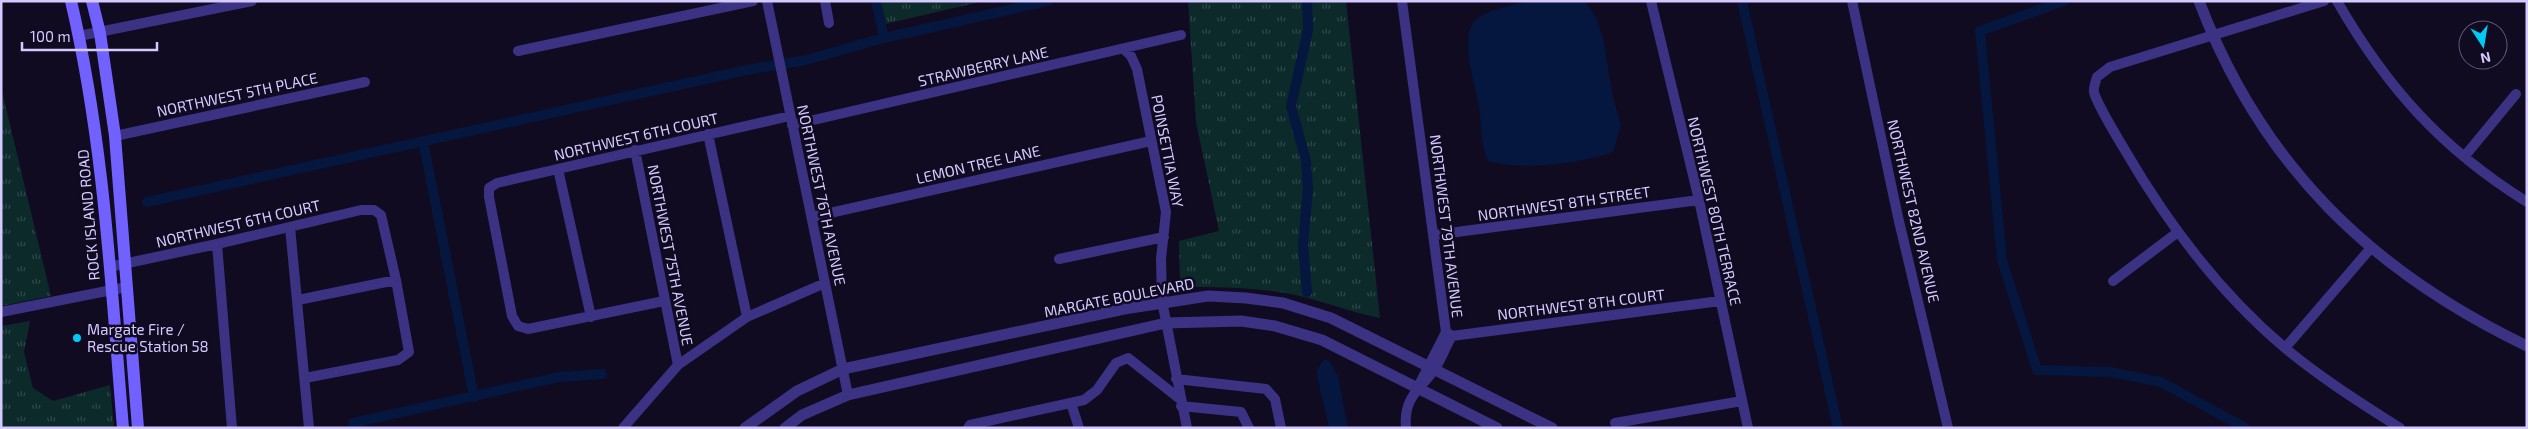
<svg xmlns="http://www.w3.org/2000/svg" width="2528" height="429" viewBox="0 0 2528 429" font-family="'Exo 2',sans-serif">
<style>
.grass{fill:url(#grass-tufts)}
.water{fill:#05163f}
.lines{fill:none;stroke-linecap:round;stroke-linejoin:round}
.canal{stroke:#05163f;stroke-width:10}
.minor{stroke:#3b3284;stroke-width:10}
.tertiary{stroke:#3b3284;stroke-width:11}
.secondary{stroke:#7161ff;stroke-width:12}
.poi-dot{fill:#00caf5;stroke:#100b20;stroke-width:2}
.labels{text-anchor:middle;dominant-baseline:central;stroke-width:5;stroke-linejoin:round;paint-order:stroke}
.street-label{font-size:15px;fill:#d4caff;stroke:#100b20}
.poi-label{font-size:15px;fill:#d4caff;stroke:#100b20;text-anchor:start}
</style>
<defs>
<pattern id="grass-tufts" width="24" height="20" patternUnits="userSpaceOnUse" patternTransform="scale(1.25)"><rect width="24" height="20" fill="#0d2a2b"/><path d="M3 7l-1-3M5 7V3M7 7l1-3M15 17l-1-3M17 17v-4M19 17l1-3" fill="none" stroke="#2f484b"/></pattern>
</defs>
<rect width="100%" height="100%" fill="#100b20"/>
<path class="grass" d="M880 1H984L885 24Z
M1188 1H1346L1380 318C1349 312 1321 300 1291 294 1254 287 1217 287 1180 287L1179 241 1219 231 1196 122Z
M1 87 51 296 1 306Z
M30 321 24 352 33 388 53 401 110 385 114 428H1V326Z"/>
<path class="water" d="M1529 1H1585L1597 19 1603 38 1613 97 1621 125 1613 152C1578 164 1523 171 1488 161 1478 137 1483 124 1478 101 1474 82 1461 41 1473 23 1482 10 1515 5 1529 1Z
M1324 360H1329L1338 376 1348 428H1329L1316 371Z"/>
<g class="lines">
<path class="canal" d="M876 1 884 38
M1742 1 1838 428
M2064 1 1980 31 2002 260 2037 370 2110 372 2161 382 2245 428
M423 141 474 397
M147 202 747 70 806 60 884 38 1048 1
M1307 292 1303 245 1308 188 1306 161 1291 106 1308 30 1307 1
M353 423 559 377 602 374"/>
<path class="minor" d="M767 1 848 395
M825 1 829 23
M1402 1 1446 332 1418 387
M1651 1 1699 200 1748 428
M1852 1 1898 217 1948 428
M2324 1 2110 67 2097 77C2096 81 2093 88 2094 92 2096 103 2119 140 2126 152 2168 224 2221 294 2285 348 2321 378 2361 403 2400 428
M2337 1C2387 88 2442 149 2527 202
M79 36 252 1
M1124 49 1131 56 1137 69 1166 212 1161 259 1162 301 1187 428
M518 51 753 1
M792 125 1181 35
M708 134 747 317
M115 136 365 82
M635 150 678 365
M2464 157 2516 94
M558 169 591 317
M812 217 1151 141
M290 227 309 428
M1434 235 1699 200
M217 244 232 428
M1059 259 1164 237
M109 267 217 244 361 210H374L381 215 396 280 409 352 398 360 305 378
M2113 281 2178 232
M298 300 396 280
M664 301 528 329 518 326 512 316 489 197V188L497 183 790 116
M1 312 127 287
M1446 332 1452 336 1720 301
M2285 348 2370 249
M1176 379 1266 389 1275 399 1281 428
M1071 403 1079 428
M1181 406 1241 412 1249 428
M1615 423 1742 401
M623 428 678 365 747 317 825 283
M968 428 970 425 1084 400 1097 390 1116 363 1128 358 1180 399
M1406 428C1403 395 1422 389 1436 367 1442 357 1446 346 1452 336"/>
<path class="tertiary" d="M2199 1C2261 165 2371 271 2527 346
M745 428 797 391 843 369 1124 309 1208 296 1246 298 1283 303 1331 318 1552 428
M785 428 802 415 848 395 1166 323 1241 321 1275 326 1322 340 1497 428"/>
<path class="secondary" d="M71 1C104 142 111 284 123 428
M92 1 100 33 115 136 138 428"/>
</g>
<circle class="poi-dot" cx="77" cy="338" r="5"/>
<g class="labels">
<g class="street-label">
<text transform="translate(983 66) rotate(-13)">STRAWBERRY LANE</text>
<text transform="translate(237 94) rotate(-12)">NORTHWEST 5TH PLACE</text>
<text transform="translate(636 136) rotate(-13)">NORTHWEST 6TH COURT</text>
<text transform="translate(1168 151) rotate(79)">POINSETTIA WAY</text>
<text transform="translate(978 164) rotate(-13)">LEMON TREE LANE</text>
<text transform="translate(822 195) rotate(78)">NORTHWEST 76TH AVENUE</text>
<text transform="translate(1564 203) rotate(-8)">NORTHWEST 8TH STREET</text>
<text transform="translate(1715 211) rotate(77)">NORTHWEST 80TH TERRACE</text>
<text transform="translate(1914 211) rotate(77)">NORTHWEST 82ND AVENUE</text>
<text transform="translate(88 215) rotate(-95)">ROCK ISLAND ROAD</text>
<text transform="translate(238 223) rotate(-13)">NORTHWEST 6TH COURT</text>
<text transform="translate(1447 226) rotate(83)">NORTHWEST 79TH AVENUE</text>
<text transform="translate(671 255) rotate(79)">NORTHWEST 75TH AVENUE</text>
<text transform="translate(1119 297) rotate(-11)">MARGATE BOULEVARD</text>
<text transform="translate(1581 304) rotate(-7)">NORTHWEST 8TH COURT</text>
</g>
<g class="poi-label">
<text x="87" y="329">Margate Fire /<tspan x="87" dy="17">Rescue Station 58</tspan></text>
</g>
</g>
<rect width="2528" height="429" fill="none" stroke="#d4caff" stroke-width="5"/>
<g transform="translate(2483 45) rotate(168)"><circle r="24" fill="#100b20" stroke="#5e5779"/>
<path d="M0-4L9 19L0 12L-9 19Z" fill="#00caf5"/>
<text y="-8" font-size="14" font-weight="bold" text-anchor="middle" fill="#d4caff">N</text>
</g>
<path d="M22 42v8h135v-8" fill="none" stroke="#d4caff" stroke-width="2.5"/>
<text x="30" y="42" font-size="15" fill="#d4caff" stroke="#100b20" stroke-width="4" paint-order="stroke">100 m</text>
</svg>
